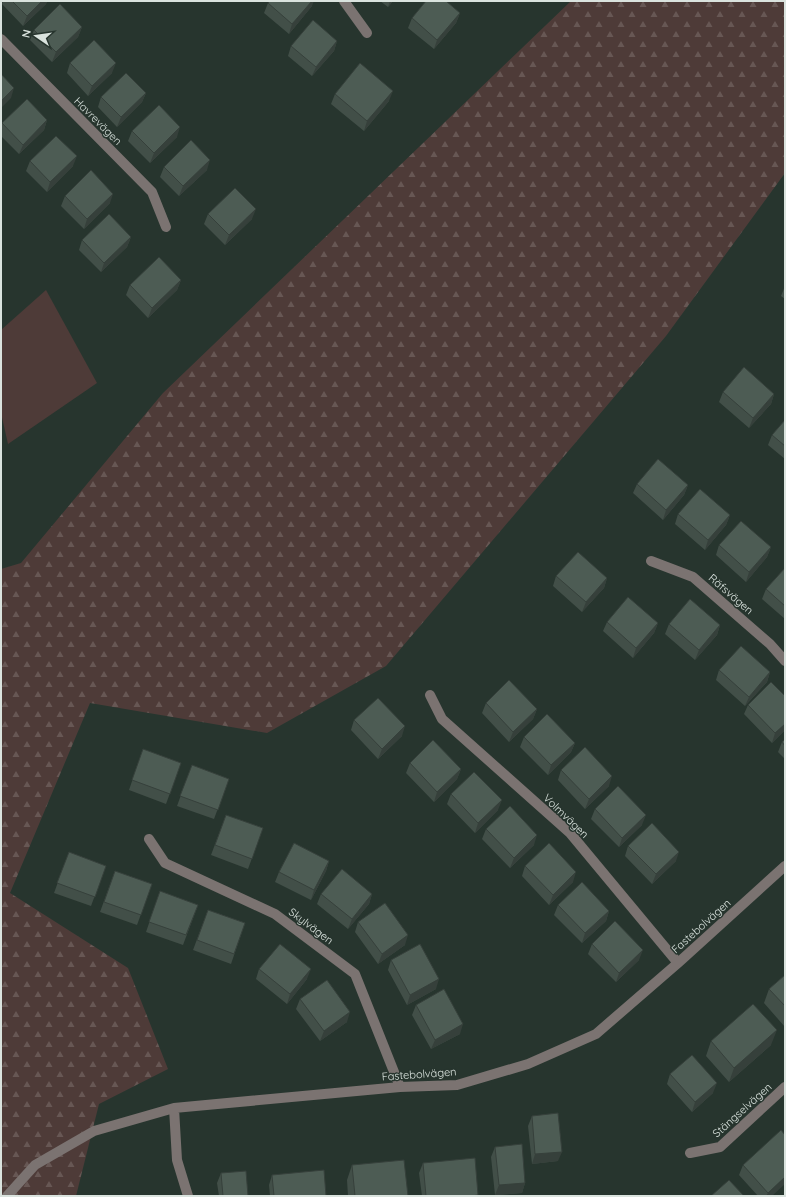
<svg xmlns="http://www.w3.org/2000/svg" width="786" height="1197" viewBox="0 0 786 1197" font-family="Quicksand,sans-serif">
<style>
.forest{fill:url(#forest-firs)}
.park{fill:#4e3b38}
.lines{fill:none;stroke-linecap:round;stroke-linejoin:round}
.minor{stroke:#7b7371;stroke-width:10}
.wall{fill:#424f48}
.shaded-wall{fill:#36403b}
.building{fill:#4d5c54;stroke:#36403b}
.labels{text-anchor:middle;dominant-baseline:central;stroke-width:3;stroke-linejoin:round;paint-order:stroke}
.street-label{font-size:11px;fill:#dae3de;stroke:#27352e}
</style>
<defs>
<pattern id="forest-firs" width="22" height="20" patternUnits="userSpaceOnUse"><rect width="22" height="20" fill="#4e3b38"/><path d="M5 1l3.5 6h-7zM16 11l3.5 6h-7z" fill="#675754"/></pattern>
</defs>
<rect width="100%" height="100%" fill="#27352e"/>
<path class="forest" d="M571 1H785V173L666 336 386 666 267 733 90 703 10 893 128 968 168 1069 99 1104 76 1196H1V569L21 563 163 393Z"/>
<path class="park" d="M46 290 97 383 8 444 1 413V330Z"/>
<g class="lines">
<path class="minor" d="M344 1 367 33
M1 39 152 192 166 227
M651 561 693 577 770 644 785 661
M430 695 442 719 570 833 678 963
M149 839 165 863 275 914 355 974 400 1087
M174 1108 177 1160 188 1196
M690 1153 720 1147 785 1087
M7 1196 35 1165 94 1131 174 1108 400 1087 457 1085 528 1064 596 1034 678 963 785 866"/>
</g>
<path class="wall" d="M3 1H47L46 4 23 26 2 4Z
M380 1H393L388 7Z
M268 3 312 6 289 34 264 13Z
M460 13 456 23 434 49 408 28 412 18Z
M82 27 78 37 52 62 30 40 34 30Z
M337 41 334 51 312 76 288 56 291 46Z
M70 63 112 73 88 96 67 73Z
M146 93 142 102 117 127 98 107 101 97Z
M335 94 389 101 364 131 331 104Z
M47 120 44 130 19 154 1 136V126L2 123Z
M132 131 177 137 150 163 128 141Z
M30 161 73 166 47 192 26 171Z
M164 167 207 170 179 196 160 177Z
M65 196 110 203 84 229 61 206Z
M208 214 252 219 225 245 204 224Z
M131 237 127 247 101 272 79 250 82 240Z
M181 280 177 290 148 318 126 295 130 285Z
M785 286V299L781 296Z
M723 392 774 394 771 404 749 428 719 402Z
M785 420V459L768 445 772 435Z
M637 484 688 485 684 495 663 520 633 493Z
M678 514 730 515 726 525 705 550 675 524Z
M719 545 771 547 767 557 746 582 716 555Z
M785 568V619L762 599 766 589Z
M556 576 607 578 604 588 582 612 553 586Z
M607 622 658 623 654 633 633 658 603 631Z
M669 624 720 625 717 635 695 660 665 634Z
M719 670 770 672 767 682 745 706 716 680Z
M785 696V730L772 743 744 714 748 705Z
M486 703 537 709 533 719 509 742 482 713Z
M354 720 402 736 378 759 351 730Z
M524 737 575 743 571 752 548 775 520 747Z
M785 739V759L778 752 782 742Z
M143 749 181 763 166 804 129 790Z
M410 763 461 769 457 779 434 802 406 773Z
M192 765 229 779 214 819 177 806Z
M561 770 609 786 585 809 558 780Z
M451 794 498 810 475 833 447 804Z
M595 809 642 825 619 847 591 819Z
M226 815 263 828 248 869 211 855Z
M486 829 534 845 510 868 482 839Z
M628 846 676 861 652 884 625 856Z
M69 852 106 866 91 906 54 893Z
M329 861 326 871 311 900 275 882 279 872Z
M525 866 573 882 549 905 522 876Z
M115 871 152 884 137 925 100 912Z
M160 891 198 905 183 945 146 932Z
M321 894H372L369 904 348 929 317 904Z
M558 905 609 911 606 921 582 943 554 915Z
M208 910 245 923 231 964 193 950Z
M358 922 405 945 378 964 355 932Z
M592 944 639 960 616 982 588 954Z
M391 960 436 989 407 1005 388 970Z
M259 969 307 979 287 1004 256 979Z
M785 975V1027L764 1003 769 989Z
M300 999 347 1022 320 1041 296 1009Z
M416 1005 460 1034 431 1049 412 1015Z
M711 1041 771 1045 729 1082 706 1056Z
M670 1074 713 1093 692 1112 667 1084Z
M532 1116 558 1161 532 1164 528 1126Z
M495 1147 525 1183 522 1193 495 1195 491 1157Z
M423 1163 478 1195V1196H422L419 1173Z
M352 1165 408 1196H348L347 1180Z
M743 1165 772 1196H758L739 1175Z
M221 1173 248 1196H219L217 1183Z
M272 1175 326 1196H270L269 1185Z"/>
<path class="shaded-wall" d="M42 1H47L46 4 23 26 27 16Z
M312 1H314L312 6 289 34 292 24Z
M390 1H393L388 7Z
M460 13 456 23 434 49 437 40Z
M82 27 78 37 52 62 56 52Z
M337 41 334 51 312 76 316 67Z
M116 63 112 73 88 96 92 86Z
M14 88 11 98 1 108V101Z
M393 91 389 101 364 131 367 121Z
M146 93 142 102 117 127 121 117Z
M47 120 44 130 19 154 23 145Z
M180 127 177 137 150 163 154 153Z
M77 156 73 166 47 192 50 182Z
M210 160 207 170 179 196 183 186Z
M113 194 110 203 84 229 87 219Z
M256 209 252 219 225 245 229 235Z
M131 237 127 247 101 272 104 263Z
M181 280 177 290 148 318 152 308Z
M774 394 771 404 749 428 753 418Z
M688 485 684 495 663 520 666 510Z
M730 515 726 525 705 550 708 540Z
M771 547 767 557 746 582 749 572Z
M607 578 604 588 582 612 586 602Z
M658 623 654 633 633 658 636 648Z
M720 625 717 635 695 660 699 650Z
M770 672 767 682 745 706 749 697Z
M537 709 533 719 509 742 513 732Z
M785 724V730L772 743 775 733Z
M405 726 402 736 378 759 382 749Z
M575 743 571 752 548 775 551 765Z
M461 769 457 779 434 802 437 792Z
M612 776 609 786 585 809 589 799Z
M502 800 498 810 475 833 478 823Z
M646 815 642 825 619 847 622 838Z
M537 835 534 845 510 868 514 858Z
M679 852 676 861 652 884 656 874Z
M329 861 326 871 311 900 314 890Z
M576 872 573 882 549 905 553 895Z
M372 894 369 904 348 929 352 919Z
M609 911 606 921 582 943 585 933Z
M408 935 405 945 378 964 382 954Z
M643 950 639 960 616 982 619 973Z
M311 969 307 979 287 1004 290 994Z
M439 979 436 989 407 1005 410 995Z
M350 1012 347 1022 320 1041 324 1031Z
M463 1024 460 1034 431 1049 435 1040Z
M777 1030 771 1045 729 1082 734 1068Z
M717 1083 713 1093 692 1112 695 1102Z
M562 1152 558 1161 532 1164 535 1154Z
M785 1177V1184L772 1196H766L768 1193Z
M525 1183 522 1193 495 1195 499 1185Z"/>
<path class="building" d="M12 1H42L27 16Z
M270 1H312L292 24 268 3Z
M426 1H446L460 13 437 40 412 18Z
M60 4 82 27 56 52 34 30Z
M313 20 337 41 316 67 291 46Z
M94 40 116 63 92 86 70 63Z
M360 63 393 91 367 121 335 94Z
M126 73 146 93 121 117 101 97Z
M1 74 14 88 1 101Z
M27 99 47 120 23 145 2 123Z
M159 105 180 127 154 153 132 131Z
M56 136 77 156 50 182 30 161Z
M191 140 210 160 183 186 164 167Z
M91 170 113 194 87 219 65 196Z
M235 188 256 209 229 235 208 214Z
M109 214 131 237 104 263 82 240Z
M159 257 181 280 152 308 130 285Z
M744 367 774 394 753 418 723 392Z
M785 420V446L772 435Z
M658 459 688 485 666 510 637 484Z
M700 489 730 515 708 540 678 514Z
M741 521 771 547 749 572 719 545Z
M578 552 607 578 586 602 556 576Z
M785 568V606L766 589Z
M628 597 658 623 636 648 607 622Z
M690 599 720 625 699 650 669 624Z
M741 646 770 672 749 697 719 670Z
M509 680 537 709 513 732 486 703Z
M771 682 785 696V724L775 733 748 705Z
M378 698 405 726 382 749 354 720Z
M547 714 575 743 551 765 524 737Z
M785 739V746L782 742Z
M433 740 461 769 437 792 410 763Z
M585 747 612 776 589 799 561 770Z
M143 749 181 763 170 794 132 780Z
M192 765 229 779 218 810 180 796Z
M474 772 502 800 478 823 451 794Z
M618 786 646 815 622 838 595 809Z
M510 806 537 835 514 858 486 829Z
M226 815 263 828 252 859 215 845Z
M652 823 679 852 656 874 628 846Z
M294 843 329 861 314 890 279 872Z
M549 843 576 872 553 895 525 866Z
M69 852 106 866 95 897 57 883Z
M342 869 372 894 352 919 321 894Z
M115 871 152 884 141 915 104 902Z
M582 882 609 911 585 933 558 905Z
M160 891 198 905 186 935 149 922Z
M385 903 408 935 382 954 358 922Z
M208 910 245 923 234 954 197 940Z
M615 921 643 950 619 973 592 944Z
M280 944 311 969 290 994 259 969Z
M420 944 439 979 410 995 391 960Z
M785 975V1006L769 989Z
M327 980 350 1012 324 1031 300 999Z
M444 989 463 1024 435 1040 416 1005Z
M753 1004 777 1030 734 1068 711 1041Z
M692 1055 717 1083 695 1102 670 1074Z
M558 1113 562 1152 535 1154 532 1116Z
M781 1130 785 1135V1177L768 1193 743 1165Z
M522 1144 525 1183 499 1185 495 1147Z
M475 1158 478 1195 471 1196H426L423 1163Z
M404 1160 408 1196H355L352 1165Z
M324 1170 326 1196H274L272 1175Z
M246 1171 248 1196H223L221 1173Z
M729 1180 744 1196H711Z"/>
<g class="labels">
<g class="street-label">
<text transform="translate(98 121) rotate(45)">Havrevägen</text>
<text transform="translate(731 594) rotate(41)">Räfsvägen</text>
<text transform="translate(566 816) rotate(44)">Volmvägen</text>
<text transform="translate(311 926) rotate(37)">Skylvägen</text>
<text transform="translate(701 926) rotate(-42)">Fastebolvägen</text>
<text transform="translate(419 1074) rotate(-4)">Fastebolvägen</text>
<text transform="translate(742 1110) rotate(-42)">Stängselvägen</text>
</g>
</g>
<rect width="786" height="1197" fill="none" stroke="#dae3de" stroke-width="4"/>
<g transform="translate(36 36) rotate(283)" stroke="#27352e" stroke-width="3" paint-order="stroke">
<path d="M0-3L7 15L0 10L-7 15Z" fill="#dae3de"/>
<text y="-6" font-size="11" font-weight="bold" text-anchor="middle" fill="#dae3de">N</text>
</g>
</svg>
